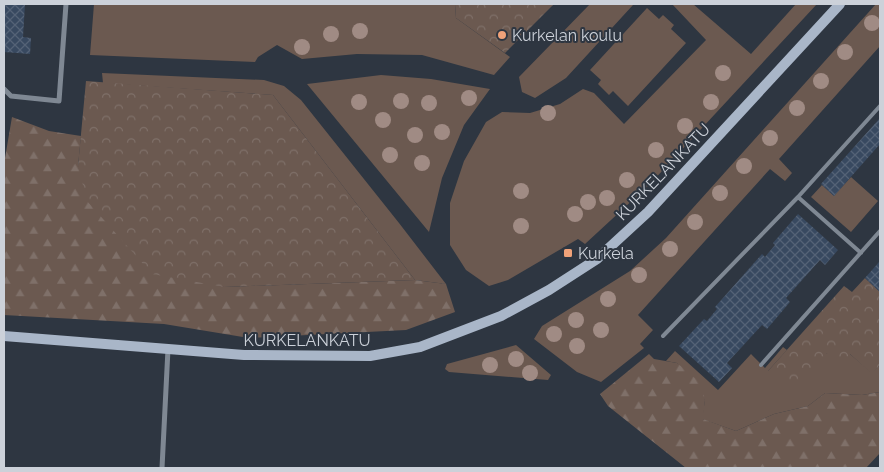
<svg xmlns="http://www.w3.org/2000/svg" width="884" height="472" viewBox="0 0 884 472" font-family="Raleway,sans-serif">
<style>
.green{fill:#6b5950}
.forest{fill:url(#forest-firs)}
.park{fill:url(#park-crowns)}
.building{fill:url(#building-cross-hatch)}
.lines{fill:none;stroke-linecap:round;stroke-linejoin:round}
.lane{stroke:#7f8893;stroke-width:4}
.street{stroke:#7f8893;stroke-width:5}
.secondary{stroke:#a9b6c8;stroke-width:10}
.tree{fill:#a08b84}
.poi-dot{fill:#f0a279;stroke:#2e3641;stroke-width:2}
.labels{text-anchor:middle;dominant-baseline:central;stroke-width:4;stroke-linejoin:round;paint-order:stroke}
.poi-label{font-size:16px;fill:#ccd1d9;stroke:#2e3641;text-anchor:start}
.street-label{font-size:16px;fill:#ccd1d9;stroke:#2e3641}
</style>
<defs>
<pattern id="forest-firs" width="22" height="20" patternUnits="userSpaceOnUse" patternTransform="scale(1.25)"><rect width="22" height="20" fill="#6b5950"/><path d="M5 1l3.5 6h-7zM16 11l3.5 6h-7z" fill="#7f7069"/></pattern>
<pattern id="park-crowns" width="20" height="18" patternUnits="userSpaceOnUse" patternTransform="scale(1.25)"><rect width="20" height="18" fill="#6b5950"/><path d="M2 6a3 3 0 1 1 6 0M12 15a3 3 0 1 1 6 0" fill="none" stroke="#7f7069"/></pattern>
<pattern id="building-cross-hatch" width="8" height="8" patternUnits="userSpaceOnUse" patternTransform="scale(1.25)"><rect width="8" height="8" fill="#384960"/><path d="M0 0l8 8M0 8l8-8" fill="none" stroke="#546276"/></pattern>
</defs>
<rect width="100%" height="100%" fill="#2e3641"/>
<path class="green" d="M94 4H455L456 18 510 57 494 75 422 55 357 54 302 59 277 45 258 57 255 62 90 55Z
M590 4 633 5 566 78 535 98 522 92 519 77Z
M672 4H693L751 54 796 4H817L650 184 585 244 578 239 508 280 489 286 466 270 450 245V203L464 161 486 122 502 112 530 113 560 104 583 89 594 93 624 124 706 40Z
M876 4H880V46L779 159 792 173 785 181 770 169 638 315 653 330 640 344 644 348 601 382 577 372 534 339 542 326 630 271 666 238Z
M647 8 659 19 663 15 674 25 671 29 686 43 628 106 613 91 609 95 598 84 601 80 590 70Z
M102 73 264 80 284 86 301 100 399 223 446 284 415 280 273 95 103 83Z
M381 75 431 79 490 89 464 125 442 178 429 232 307 84Z
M851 177 878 201 851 232 811 197 822 185 834 196Z
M516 345 551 375 548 380 449 372 445 369 447 364Z
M783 347 787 350 768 371 827 353 850 354 872 373 880 365V392L862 395 825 393 808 406 774 414 736 431 702 419 705 400 677 363 666 361 675 351 718 390 751 354 765 368Z"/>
<path class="forest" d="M12 117 49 131 81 136 78 166 224 287 415 280 446 284 455 312 406 330 249 338 164 324 4 315V164Z
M649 354 654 359 677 363 701 383 705 400 703 419 736 431 774 414 808 406 825 393 862 395 880 392V453L866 468H686L608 406 600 394Z"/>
<path class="park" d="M455 4H554L505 53 456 18Z
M86 81 273 95 415 280 224 287 152 274 87 201 78 166Z
M865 278 880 292V365L872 374 850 354 840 365 827 353 793 391 768 371 844 286 852 292Z"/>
<path class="building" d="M4 4H25L23 37 31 38 30 54 4 52Z
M880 118V144L834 196 821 184Z
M798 214 838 250 825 265 820 260 786 298 790 302 767 329 762 325 727 363 732 368 719 382 679 346 704 319 707 321 717 309 715 307 762 254 765 257 775 245 773 243Z
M880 261V292L865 278Z"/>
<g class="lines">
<path class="lane" d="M798 197 861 253
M663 336 798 197 880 106
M761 365 880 231"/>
<path class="street" d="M4 89 11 96 59 101 66 4
M162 468 168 349"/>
<path class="secondary" d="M4 336 244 355 370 356 420 347 501 316 549 290 597 259 648 212 840 4"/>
</g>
<g class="tree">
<circle cx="872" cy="23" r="8"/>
<circle cx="360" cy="31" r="8"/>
<circle cx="331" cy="34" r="8"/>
<circle cx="302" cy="47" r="8"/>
<circle cx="845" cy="52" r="8"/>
<circle cx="723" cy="73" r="8"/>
<circle cx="821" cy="81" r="8"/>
<circle cx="469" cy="98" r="8"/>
<circle cx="401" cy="101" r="8"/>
<circle cx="359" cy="102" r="8"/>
<circle cx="711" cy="102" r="8"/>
<circle cx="429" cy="103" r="8"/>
<circle cx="797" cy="108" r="8"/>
<circle cx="548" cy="113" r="8"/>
<circle cx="383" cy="120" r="8"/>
<circle cx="685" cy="126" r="8"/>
<circle cx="442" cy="132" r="8"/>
<circle cx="415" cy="135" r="8"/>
<circle cx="770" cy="138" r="8"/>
<circle cx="656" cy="150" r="8"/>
<circle cx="390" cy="155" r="8"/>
<circle cx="422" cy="163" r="8"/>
<circle cx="744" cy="166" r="8"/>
<circle cx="627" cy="180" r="8"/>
<circle cx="521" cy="191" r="8"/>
<circle cx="720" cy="193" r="8"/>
<circle cx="607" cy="198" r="8"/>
<circle cx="588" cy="202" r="8"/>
<circle cx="575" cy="214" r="8"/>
<circle cx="695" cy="222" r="8"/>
<circle cx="521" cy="226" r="8"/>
<circle cx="670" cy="249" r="8"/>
<circle cx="639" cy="275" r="8"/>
<circle cx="608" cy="299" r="8"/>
<circle cx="576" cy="320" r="8"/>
<circle cx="601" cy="330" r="8"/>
<circle cx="554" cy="334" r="8"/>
<circle cx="577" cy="346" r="8"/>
<circle cx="516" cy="359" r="8"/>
<circle cx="490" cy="365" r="8"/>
<circle cx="530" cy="373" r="8"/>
</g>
<g class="poi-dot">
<circle cx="502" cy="35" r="5"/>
<rect x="563" y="248" width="10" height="10" rx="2.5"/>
</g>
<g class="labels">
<g class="poi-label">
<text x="512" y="35">Kurkelan koulu</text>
<text x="578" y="253">Kurkela</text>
</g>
<g class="street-label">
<text transform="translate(663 172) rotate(-46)">KURKELANKATU</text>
<text x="307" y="340">KURKELANKATU</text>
</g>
</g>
<rect width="884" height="472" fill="none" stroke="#ccd1d9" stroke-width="10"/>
</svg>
